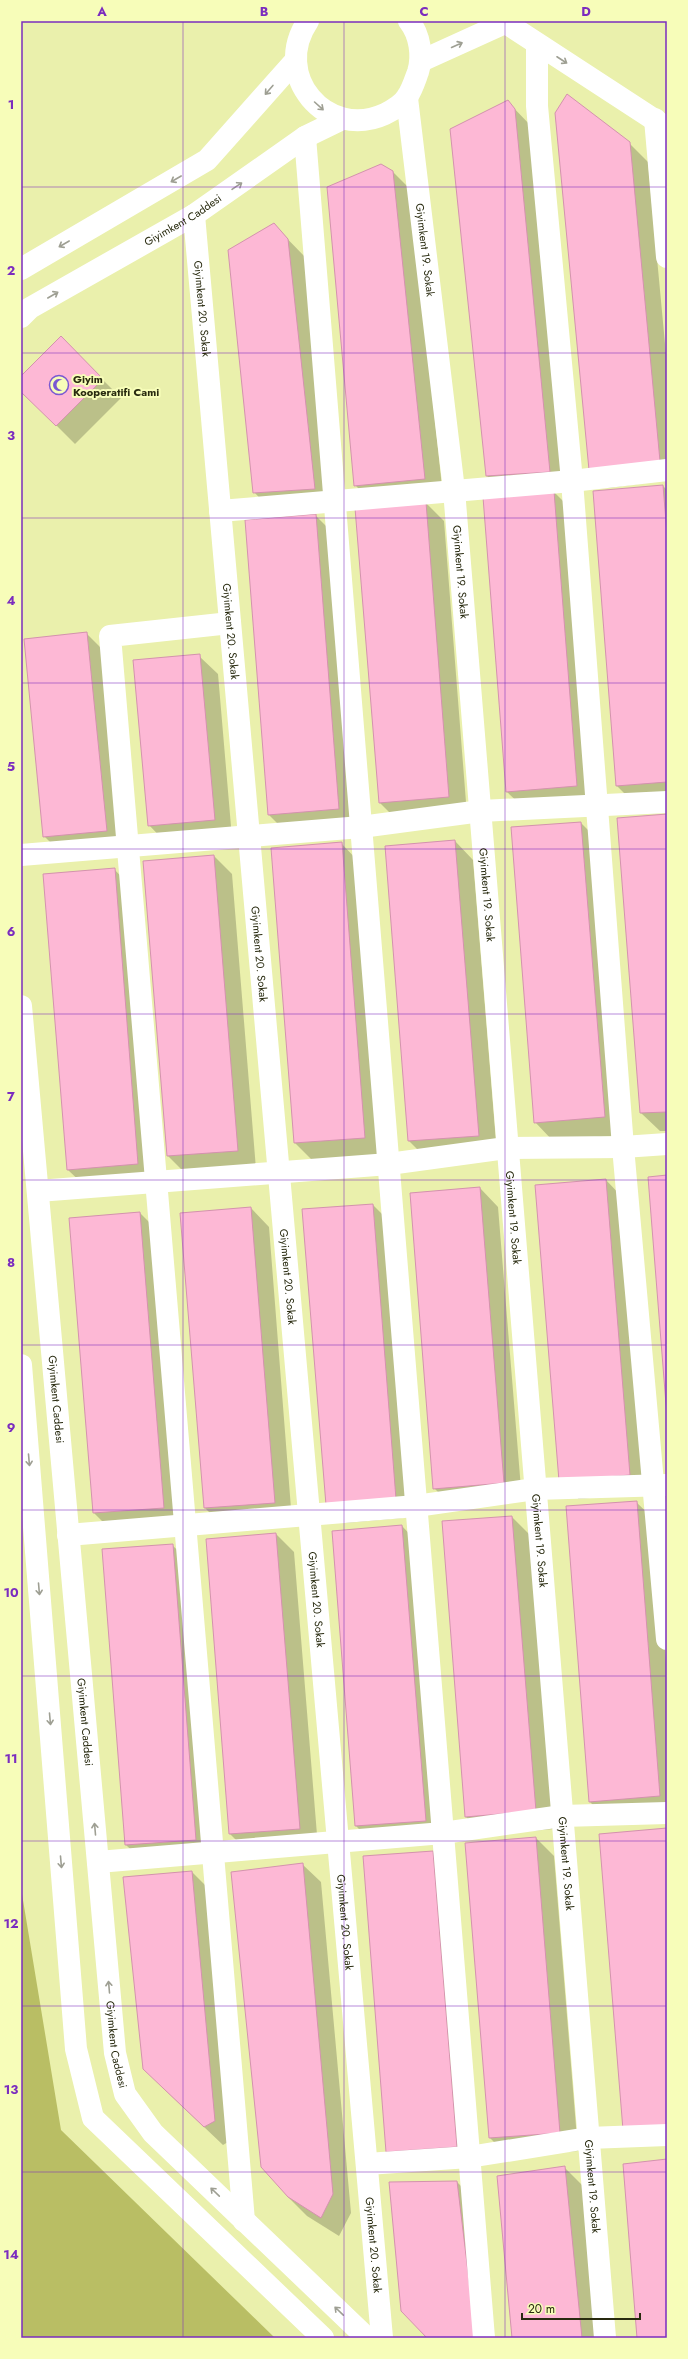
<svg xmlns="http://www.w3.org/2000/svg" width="688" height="2359" viewBox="0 0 688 2359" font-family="Jost,sans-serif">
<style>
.grass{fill:#b9be64}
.shadow{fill:#0003}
.building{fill:#fdb8d5;stroke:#d492ae}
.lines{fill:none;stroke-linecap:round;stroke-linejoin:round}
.minor{stroke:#fff;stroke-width:22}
.oneway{stroke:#9e9f93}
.grid{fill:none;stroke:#7b2cbf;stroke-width:1;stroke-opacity:0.55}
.labels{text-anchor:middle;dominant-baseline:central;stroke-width:4;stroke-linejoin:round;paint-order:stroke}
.street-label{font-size:11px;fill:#282a0f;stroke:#f7fdb9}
.poi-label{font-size:11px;font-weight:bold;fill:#282a0f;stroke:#f7fdb9;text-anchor:start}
.neatline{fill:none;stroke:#7b2cbf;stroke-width:1.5}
.grid-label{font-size:13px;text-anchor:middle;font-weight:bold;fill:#7b2cbf}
</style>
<rect width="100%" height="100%" fill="#eaf0ac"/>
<path class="grass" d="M21 1888 61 2130 275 2338H21Z"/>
<path class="shadow" d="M507 101 533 128 567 490 553 491 572 510 595 804 526 810 507 792V496L487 476Z
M629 143 648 162 667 365V480L608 488 590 470Z
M393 172 411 190 443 497 374 504 355 485Z
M273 224 306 258 333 507 272 511 254 492Z
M61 338 121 398 75 444 21 390V378Z
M663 486 667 490V802L635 804 617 786Z
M426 503 444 521 467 815 398 821 380 803Z
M315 515 333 533 357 827 287 833 269 815Z
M86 633 105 652 124 849 63 855 44 836Z
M199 656 218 674 232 838 167 844 149 825Z
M667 815V1131H660L641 1113 618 819Z
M581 823 599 841 623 1135 553 1141 535 1122Z
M455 841 473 860 497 1154 427 1159 409 1141Z
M341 843 359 862 383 1156 313 1161 295 1143 272 849Z
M214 856 232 874 256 1169 186 1174 168 1156Z
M114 869 132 888 156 1182 87 1188 68 1170Z
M606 1180 624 1199 647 1493 578 1499Z
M480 1188 498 1207 522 1501 452 1506 434 1488Z
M373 1205 391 1223 414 1517 345 1523Z
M251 1208 269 1227 292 1521 223 1526 205 1508 181 1214Z
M140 1213 158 1231 182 1526 112 1531 94 1513Z
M636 1502 655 1520 667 1676V1815L608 1820 590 1802Z
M512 1517 530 1535 554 1829 484 1835 466 1817Z
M402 1526 420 1545 444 1839 374 1844 356 1826 333 1532Z
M276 1534 294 1552 318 1847 248 1852 230 1834 207 1540Z
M172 1545 191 1563 214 1858 145 1863 126 1845Z
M536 1838 554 1856 578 2151 508 2156 490 2138Z
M433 1852 451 1871 475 2165 405 2170Z
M302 1864 321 1882 351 2213 339 2236 307 2216 288 2197Z
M192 1872 210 1890 233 2139 223 2145 162 2087Z
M564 2167 583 2186 598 2338H513Z
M457 2182 475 2200 492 2338H428Z"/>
<path class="building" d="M567 94 630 142 660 461 589 470 555 113Z
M508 100 515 109 550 472 486 476 450 129Z
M381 164 393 171 425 479 354 486 327 187Z
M274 223 288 239 315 489 253 493 228 250Z
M61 336 103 379 56 426 21 392V376Z
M663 485 667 534V782L616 786 593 491Z
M554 491 577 786 506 792 483 497Z
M426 502 449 797 379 803 355 508Z
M316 514 339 809 268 815 245 520Z
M87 632 107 831 43 837 24 639Z
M200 654 215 820 148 826 133 660Z
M667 814V1112L640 1113 617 818Z
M581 822 605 1117 534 1123 511 827Z
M455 840 479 1136 408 1141 385 846Z
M342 842 365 1138 294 1143 271 848Z
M214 855 238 1151 167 1156 143 861Z
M115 868 138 1164 67 1170 43 874Z
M667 1175V1417L648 1177Z
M606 1179 630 1475 559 1481 535 1185Z
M480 1187 504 1483 433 1489 410 1193Z
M373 1204 396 1499 326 1505 302 1209Z
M251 1207 275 1503 204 1508 180 1213Z
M140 1212 164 1508 93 1513 69 1218Z
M637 1501 660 1796 589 1802 566 1506Z
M512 1516 536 1811 465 1817 442 1521Z
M402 1525 426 1821 355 1826 332 1531Z
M276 1533 300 1829 229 1834 206 1539Z
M173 1544 196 1840 125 1845 102 1549Z
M667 1828V2126L623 2130 599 1834Z
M536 1837 560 2133 489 2138 465 1843Z
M433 1851 457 2147 386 2152 363 1856Z
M303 1863 333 2194 321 2218 288 2197 261 2167 231 1872Z
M192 1871 215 2121 204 2127 143 2069 123 1877Z
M667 2159V2338H637L623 2164Z
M565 2166 582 2338H512L497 2176Z
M457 2181 476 2338H427L401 2311 389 2182Z"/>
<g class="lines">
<g class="minor">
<path d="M308 21C271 75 326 141 385 114 393 110 403 104 407 97 412 90 415 80 418 72 423 56 420 35 409 21"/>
<path d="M506 23 667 128"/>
<path d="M537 44V106L572 481 623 1147 667 1639"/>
<path d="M421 61 509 21"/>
<path id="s1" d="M407 98 454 490 605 2338"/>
<path d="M655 119 667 257"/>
<path d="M305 137 484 2338"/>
<path id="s2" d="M194 215 382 2338"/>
<path d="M21 269 207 160 295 61"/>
<path id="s3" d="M21 317 30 308 194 215 305 137 342 119"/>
<path d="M220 511 572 481 667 470"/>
<path d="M230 623 110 636 244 2221"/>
<path d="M21 855 361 827 481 811 667 802"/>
<path id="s4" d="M21 1006 115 2053 125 2094 153 2133 367 2338"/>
<path d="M38 1191 389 1164 506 1148 623 1147 667 1144"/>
<path d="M21 1365 76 2049 93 2118 323 2338"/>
<path d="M68 1535 416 1506 535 1489 667 1485"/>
<path d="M98 1862 443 1833 562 1816 667 1813"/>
<path d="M367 2164 469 2157 588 2138 667 2135"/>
</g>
</g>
<defs><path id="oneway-shaft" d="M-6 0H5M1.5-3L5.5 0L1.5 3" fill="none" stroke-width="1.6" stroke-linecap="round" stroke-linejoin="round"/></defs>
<g class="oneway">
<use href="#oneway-shaft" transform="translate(457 45) rotate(-24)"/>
<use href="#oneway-shaft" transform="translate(562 60) rotate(33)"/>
<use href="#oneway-shaft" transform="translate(269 90) rotate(131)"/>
<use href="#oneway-shaft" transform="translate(319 106) rotate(42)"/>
<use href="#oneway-shaft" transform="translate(176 179) rotate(150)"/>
<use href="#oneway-shaft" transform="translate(237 186) rotate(-34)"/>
<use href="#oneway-shaft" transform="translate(64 244) rotate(150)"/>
<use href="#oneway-shaft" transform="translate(53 295) rotate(-30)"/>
<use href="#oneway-shaft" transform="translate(29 1460) rotate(85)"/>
<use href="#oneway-shaft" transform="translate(39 1589) rotate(85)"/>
<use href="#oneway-shaft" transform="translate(50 1719) rotate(85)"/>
<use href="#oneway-shaft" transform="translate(95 1829) rotate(-95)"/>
<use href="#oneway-shaft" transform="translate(61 1862) rotate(85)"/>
<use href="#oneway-shaft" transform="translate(109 1987) rotate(-95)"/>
<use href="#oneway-shaft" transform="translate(215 2192) rotate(-136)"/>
<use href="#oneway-shaft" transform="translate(339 2311) rotate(-136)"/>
</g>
<path class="grid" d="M183 21V2338M344 21V2338M505 21V2338M21 187H667M21 353H667M21 518H667M21 683H667M21 849H667M21 1014H667M21 1180H667M21 1345H667M21 1510H667M21 1676H667M21 1841H667M21 2006H667M21 2172H667"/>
<defs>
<g id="mosque-ring" transform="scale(1)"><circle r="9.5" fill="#f7fdb9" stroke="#7958d2" stroke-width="1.5"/><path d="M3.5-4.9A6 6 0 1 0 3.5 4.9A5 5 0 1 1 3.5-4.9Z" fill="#7958d2"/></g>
</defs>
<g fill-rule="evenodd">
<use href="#mosque-ring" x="59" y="385"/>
</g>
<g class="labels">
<g class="street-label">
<text stroke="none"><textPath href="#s3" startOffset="189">Giyimkent Caddesi</textPath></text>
<text stroke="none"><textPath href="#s1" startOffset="153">Giyimkent 19. Sokak</textPath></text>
<text stroke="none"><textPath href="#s2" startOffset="94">Giyimkent 20. Sokak</textPath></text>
<text stroke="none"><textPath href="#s1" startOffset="477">Giyimkent 19. Sokak</textPath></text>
<text stroke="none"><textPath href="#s2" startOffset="418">Giyimkent 20. Sokak</textPath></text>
<text stroke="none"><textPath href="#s1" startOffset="801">Giyimkent 19. Sokak</textPath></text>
<text stroke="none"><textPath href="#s2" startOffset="742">Giyimkent 20. Sokak</textPath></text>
<text stroke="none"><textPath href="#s1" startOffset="1125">Giyimkent 19. Sokak</textPath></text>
<text stroke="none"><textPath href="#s2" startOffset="1066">Giyimkent 20. Sokak</textPath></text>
<text stroke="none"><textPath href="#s4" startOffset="395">Giyimkent Caddesi</textPath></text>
<text stroke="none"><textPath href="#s1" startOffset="1449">Giyimkent 19. Sokak</textPath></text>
<text stroke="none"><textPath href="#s2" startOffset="1390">Giyimkent 20. Sokak</textPath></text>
<text stroke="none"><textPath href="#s4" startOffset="719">Giyimkent Caddesi</textPath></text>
<text stroke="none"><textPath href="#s1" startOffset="1773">Giyimkent 19. Sokak</textPath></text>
<text stroke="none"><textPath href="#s2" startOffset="1714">Giyimkent 20. Sokak</textPath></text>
<text stroke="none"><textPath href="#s4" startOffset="1043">Giyimkent Caddesi</textPath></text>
<text stroke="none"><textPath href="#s1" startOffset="2097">Giyimkent 19. Sokak</textPath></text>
<text stroke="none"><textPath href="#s2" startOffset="2038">Giyimkent 20. Sokak</textPath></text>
</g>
<g class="poi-label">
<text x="73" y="379">Giyim<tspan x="73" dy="13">Kooperatifi Cami</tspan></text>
</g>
</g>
<rect width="688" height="2359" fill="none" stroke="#f7fdb9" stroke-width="44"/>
<path d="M522 2313v6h118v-6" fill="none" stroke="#282a0f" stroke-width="2"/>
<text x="528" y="2313" font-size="12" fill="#282a0f" stroke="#f7fdb9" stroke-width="3" paint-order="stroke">20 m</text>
<rect x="22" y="22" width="644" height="2315" class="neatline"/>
<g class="grid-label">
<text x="102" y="16">A</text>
<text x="264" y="16">B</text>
<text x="424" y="16">C</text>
<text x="586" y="16">D</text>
<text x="11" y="109">1</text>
<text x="11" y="275">2</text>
<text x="11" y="440">3</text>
<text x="11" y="605">4</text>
<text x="11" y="771">5</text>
<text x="11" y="936">6</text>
<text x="11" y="1101">7</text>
<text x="11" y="1267">8</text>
<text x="11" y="1432">9</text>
<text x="11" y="1597">10</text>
<text x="11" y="1763">11</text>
<text x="11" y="1928">12</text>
<text x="11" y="2094">13</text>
<text x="11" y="2259">14</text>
</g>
</svg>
